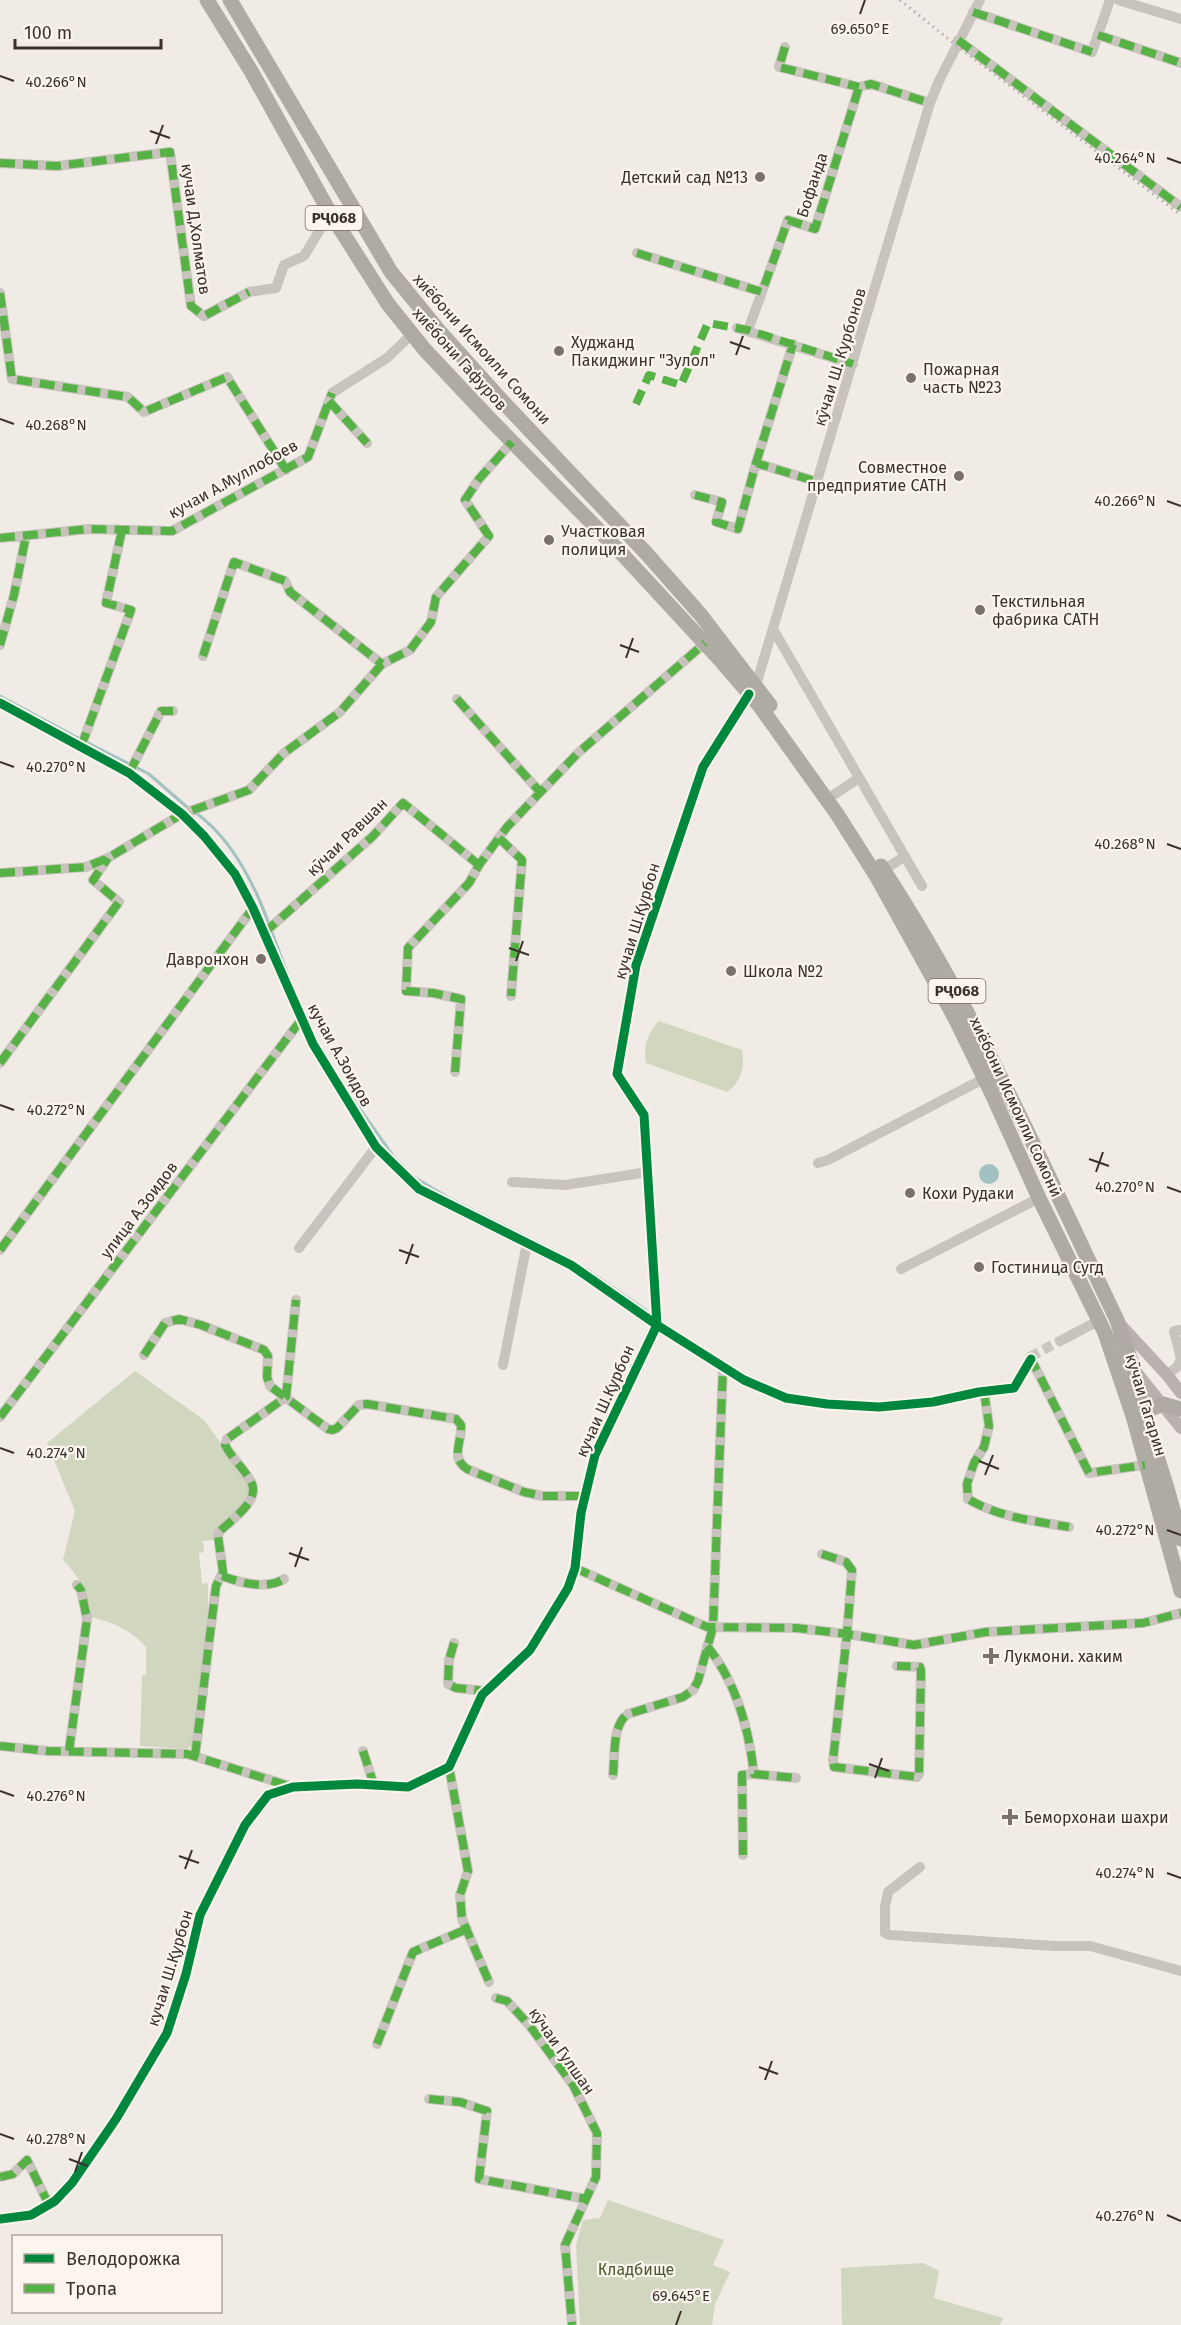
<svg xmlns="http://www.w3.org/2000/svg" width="1181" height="2325" viewBox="0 0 1181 2325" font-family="'Fira Sans',sans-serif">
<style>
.green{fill:#d1d6bf}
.water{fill:#a1c2c1}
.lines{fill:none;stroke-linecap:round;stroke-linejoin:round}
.stream{stroke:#a1c2c1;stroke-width:3}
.minor-tunnel{stroke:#ccc6c0;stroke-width:10;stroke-dasharray:10 5;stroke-linecap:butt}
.minor{stroke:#c9c3be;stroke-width:10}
.major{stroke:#b8b1ad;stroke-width:12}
.highway{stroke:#afaaa4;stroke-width:15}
.rail{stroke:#b1aca8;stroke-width:3;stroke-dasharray:1.5 4.5;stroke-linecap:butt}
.quiet{stroke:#57b246;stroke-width:8;stroke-dasharray:15 8;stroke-linecap:butt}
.cycleway-casing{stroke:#fbf5ee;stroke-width:13}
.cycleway{stroke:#00873e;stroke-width:9}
.ticks{fill:none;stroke:#3b302b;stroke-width:2}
.poi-dot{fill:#7a716c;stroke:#fbf5ee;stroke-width:2}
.labels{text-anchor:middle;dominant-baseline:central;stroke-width:4.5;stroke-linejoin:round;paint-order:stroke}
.shield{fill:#fbf5ee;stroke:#756b66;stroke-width:1.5}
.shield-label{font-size:15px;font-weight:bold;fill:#3b302b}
.poi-label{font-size:16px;fill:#3b302b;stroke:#fbf5ee;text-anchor:start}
.street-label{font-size:16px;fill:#3b302b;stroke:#fbf5ee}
.park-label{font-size:16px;fill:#4a5a2e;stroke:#fbf5ee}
.ticks-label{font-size:15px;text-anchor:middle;fill:#3b302b;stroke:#fbf5ee;stroke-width:4.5;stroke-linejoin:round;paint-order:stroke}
</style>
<rect width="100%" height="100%" fill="#f0ebe5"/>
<path class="green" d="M659 1021 742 1050C745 1067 741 1082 727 1092L646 1063C643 1047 647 1033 659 1021Z
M135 1371 204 1420 251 1486V1497L214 1540 203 1541 204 1552 199 1553 202 1584 208 1583V1617L196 1743 187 1749 140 1746 142 1675H146V1647C131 1630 113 1622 90 1617 88 1590 81 1579 63 1560L75 1511 47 1443Z
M608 2200 724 2240 713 2265 730 2272 715 2304 712 2325H580L576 2245 583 2220 600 2218Z
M923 2263 939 2271 934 2298 1003 2318 1000 2325H842L841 2268Z"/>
<path class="water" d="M979 1174a10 10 0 1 1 20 0a10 10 0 1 1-20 0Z"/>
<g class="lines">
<path class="stream" d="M0 696 80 739
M86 742 149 774 188 808
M196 813C232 839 254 883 269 924
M271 930 290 980
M353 1099 394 1157 407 1170
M414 1177 449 1198 570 1259
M586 1269 647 1311"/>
<path class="minor-tunnel" d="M1030 1357 1060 1341"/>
<path class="minor" d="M1118 0 1181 19
M973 12 1092 52 1110 0
M1098 35 1181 63
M958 40 1181 207
M785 47 779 67 859 87
M0 163 57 166 170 152 191 306 204 316 249 292 276 288 284 265 304 256 330 213
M637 253 762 292 788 220 815 229 859 87 871 84 930 103
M0 293 12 379 128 397 144 412 227 377 286 470
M737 328 853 364
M748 330 762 292
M329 401 367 443
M756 463 793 344
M695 495 722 502 716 522 738 529 756 463 818 482
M0 538 89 529 172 531 308 457 332 393 387 358 412 334
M773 629 922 886
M0 645 14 595 26 536
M203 656 234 562 285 581 290 592 382 664
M756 685 930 103 939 81 980 0
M457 699 540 792
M0 703 129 773 182 814 204 836 235 874 253 908 313 1044 376 1147 419 1189 571 1265 657 1325 744 1380 786 1398 827 1404 879 1407 933 1402 979 1392 1014 1388 1031 1359
M81 747 131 610 106 603 122 530
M129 773 161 711H173
M835 794 859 778
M499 838 522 860 511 996
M884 870 905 856
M0 873 86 867 108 858 182 814 249 790 284 753 340 712 382 664 410 650 431 622 436 597 489 536 465 500 479 479 512 442
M264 933 373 836 403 803 479 865
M0 1063 119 902 93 880 108 858
M455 1072 461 999 433 993 406 991 408 948 469 883 479 865 507 827 578 753 705 643
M818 1163 828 1160 985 1078
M512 1182 565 1185 648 1172
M299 1248 376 1147
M0 1250 253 908
M901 1269 1039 1198
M1060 1341 1098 1321
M144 1355 165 1323 179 1319 201 1325 264 1350 268 1356 267 1377 270 1386 328 1429 333 1430 337 1428 359 1405 367 1404 456 1419 461 1425C462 1443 450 1457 467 1469L524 1492 542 1496H584
M1030 1357 1089 1473 1145 1465
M503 1365 527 1243
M1167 1375 1177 1367 1181 1359 1174 1331 1181 1330
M984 1391 989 1426 984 1447 974 1463 967 1484 968 1499C998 1517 1034 1521 1069 1527
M0 1417 301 1020
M822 1554 846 1562 852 1570 847 1634 833 1760 834 1767 917 1777 919 1774 921 1671 920 1667 897 1666
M575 1568 707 1627 796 1628 847 1634 914 1645 986 1632 1143 1623 1181 1613
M222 1576C241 1583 267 1590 284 1579
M454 1643 449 1660 448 1684 456 1688 486 1691
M707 1646C736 1682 749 1729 754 1774L796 1778
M0 1746 48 1751 187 1754 293 1787
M69 1751 87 1619 81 1590 77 1585
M363 1751 374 1785
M195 1756 216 1586 223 1572 218 1536 219 1532C230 1521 259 1502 252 1484 246 1470 232 1459 225 1445L227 1439 286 1397 296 1300
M449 1767 468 1871 460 1895 462 1919 489 1982
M613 1775C615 1757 612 1724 628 1714L683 1697 693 1690 698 1681 713 1627 723 1366
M743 1855 742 1775 754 1774
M920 1867 888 1892 885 1907V1933L890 1935 1055 1946H1090L1181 1971
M496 1998 507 2001 530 2026 573 2085 597 2133 596 2177 565 2245 572 2325
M377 2044 413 1952 467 1929
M429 2099 460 2102 487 2111 479 2179 586 2199
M0 2177 13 2174 27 2160 49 2205
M0 2219 31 2215 55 2201 72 2183 116 2119 167 2033 186 1974 200 1915 245 1825 268 1795 293 1787 357 1784 408 1787 449 1767 482 1695 530 1650 568 1588 575 1568 581 1513 595 1455 657 1325 644 1115 617 1074 636 965 703 767 749 694"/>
<path class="major" d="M1118 1322 1167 1375 1181 1393
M1109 1338 1181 1428"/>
<path class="highway" d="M207 0 251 71 330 213 388 304 425 350 488 417 624 556 722 662 759 705 837 814 877 877 955 1018 992 1094 1039 1198 1105 1333 1133 1416 1181 1591
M230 0 391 272 440 332 504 403 646 553 700 614 770 705
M881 866C975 1009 1043 1166 1117 1320L1133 1367 1143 1412 1167 1488 1181 1539
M1136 1415 1163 1404 1181 1409"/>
<path class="rail" d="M900 0 956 45 1181 215"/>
<path class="quiet" d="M973 12 1092 52
M1098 35 1181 63
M958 40 1181 207
M785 47 779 67 859 87
M0 163 57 166 170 152 191 306 204 316 249 292
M637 253 762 292 788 220 815 229 859 87 871 84 930 103
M0 293 12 379 128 397 144 412 227 377 286 470
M329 401 367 443
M636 404 649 375 681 385 708 323 748 330 853 364
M756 463 793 344
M695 495 722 502 716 522 738 529 756 463 818 482
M0 538 89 529 172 531 308 457 332 393
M0 645 14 595 26 536
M203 656 234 562 285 581 290 592 382 664
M457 699 540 792
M81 747 131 610 106 603 122 530
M129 773 161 711H173
M499 838 522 860 511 996
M0 873 86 867 108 858 182 814 249 790 284 753 340 712 382 664 410 650 431 622 436 597 489 536 465 500 479 479 512 442
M264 933 373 836 403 803 479 865
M0 1063 119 902 93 880 108 858
M455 1072 461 999 433 993 406 991 408 948 469 883 479 865 507 827 578 753 705 643
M0 1250 253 908
M144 1355 165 1323 179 1319 201 1325 264 1350 268 1356 267 1377 270 1386 328 1429 333 1430 337 1428 359 1405 367 1404 456 1419 461 1425C462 1443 450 1457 467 1469L524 1492 542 1496H584
M1030 1357 1089 1473 1145 1465
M984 1391 989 1426 984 1447 974 1463 967 1484 968 1499C998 1517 1034 1521 1069 1527
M0 1417 301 1020
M822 1554 846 1562 852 1570 847 1634 833 1760 834 1767 917 1777 919 1774 921 1671 920 1667 897 1666
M575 1568 707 1627 796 1628 847 1634 914 1645 986 1632 1143 1623 1181 1613
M222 1576C241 1583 267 1590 284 1579
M454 1643 449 1660 448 1684 456 1688 486 1691
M707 1646C736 1682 749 1729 754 1774L796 1778
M0 1746 48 1751 187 1754 292 1787
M69 1751 87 1619 81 1590 77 1585
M363 1751 374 1785
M195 1756 216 1586 223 1572 218 1536 219 1532C230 1521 259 1502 252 1484 246 1470 232 1459 225 1445L227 1439 286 1397 296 1300
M449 1767 468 1871 460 1895 462 1919 489 1982
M613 1775C615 1757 612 1724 628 1714L683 1697 693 1690 698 1681 713 1627 723 1366
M743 1855 742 1775 754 1774
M496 1998 507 2001 530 2026 573 2085 597 2133 596 2177 565 2245 572 2325
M377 2044 413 1952 467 1929
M429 2099 460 2102 487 2111 479 2179 586 2199
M0 2177 13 2174 27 2160 49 2205"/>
<g class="cycleway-casing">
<path id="cycleway" d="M0 703 129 773 182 814 204 836 235 874 253 908 313 1044 376 1147 419 1189 571 1265 657 1325 744 1380 786 1398 827 1404 879 1407 933 1402 979 1392 1014 1388 1031 1359
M0 2219 31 2215 55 2201 72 2183 116 2119 167 2033 186 1974 200 1915 245 1825 268 1795 293 1787 357 1784 408 1787 449 1767 482 1695 530 1650 568 1588 575 1568 581 1513 595 1455 657 1325 644 1115 617 1074 636 965 703 767 749 694"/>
</g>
<use href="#cycleway" class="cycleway"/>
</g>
<path class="ticks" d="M860 14 865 0M0 76 14 81M150 131 170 138M156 144 163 125M1167 158 1181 163M730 342 750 349M736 355 743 336M0 419 14 424M1167 501 1181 506M620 645 639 652M626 658 633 638M0 762 14 767M1167 844 1181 849M509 948 529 955M516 961 523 941M0 1105 14 1110M1089 1159 1109 1166M1096 1172 1103 1152M1167 1187 1181 1192M399 1250 419 1257M406 1264 413 1244M0 1448 14 1453M979 1461 999 1469M985 1475 993 1455M1167 1530 1181 1535M289 1553 309 1560M295 1567 302 1547M869 1764 889 1771M875 1778 882 1758M0 1791 14 1796M179 1856 199 1863M185 1869 192 1850M1167 1873 1181 1878M759 2067 778 2074M765 2080 772 2061M0 2134 14 2139M69 2159 88 2166M75 2172 82 2152M1167 2215 1181 2221M676 2325 681 2311"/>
<g class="poi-dot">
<circle cx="760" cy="177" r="6"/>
<circle cx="559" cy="351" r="6"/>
<circle cx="911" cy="378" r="6"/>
<circle cx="959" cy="476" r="6"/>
<circle cx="549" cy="540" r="6"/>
<circle cx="980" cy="610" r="6"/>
<circle cx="261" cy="959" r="6"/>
<circle cx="731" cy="971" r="6"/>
<circle cx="910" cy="1193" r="6"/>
<circle cx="979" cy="1267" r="6"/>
<path d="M988 1647h6v6h6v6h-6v6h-6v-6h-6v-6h6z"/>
<path d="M1007 1808h6v6h6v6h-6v6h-6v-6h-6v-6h6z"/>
</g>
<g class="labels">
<g class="shield">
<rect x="305.5" y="206" width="57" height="24" rx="4.5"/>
<rect x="928.5" y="979" width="57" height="24" rx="4.5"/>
</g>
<g class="shield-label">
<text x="334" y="218">РҶ068</text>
<text x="957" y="991">РҶ068</text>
</g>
<g class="poi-label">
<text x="748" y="177" text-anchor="end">Детский сад №13</text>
<text x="571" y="342">Худжанд<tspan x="571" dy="18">Пакиджинг "Зулол"</tspan></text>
<text x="923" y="369">Пожарная<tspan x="923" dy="18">часть №23</tspan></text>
<text x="947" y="467" text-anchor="end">Совместное<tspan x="947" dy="18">предприятие CATH</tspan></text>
<text x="561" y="531">Участковая<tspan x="561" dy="18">полиция</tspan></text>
<text x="992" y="601">Текстильная<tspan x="992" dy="18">фабрика САТН</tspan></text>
<text x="249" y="959" text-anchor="end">Давронхон</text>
<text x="743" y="971">Школа №2</text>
<text x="922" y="1193">Кохи Рудаки</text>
<text x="991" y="1267">Гостиница Сугд</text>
<text x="1004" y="1656">Лукмони. хаким</text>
<text x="1024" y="1817">Беморхонаи шахри</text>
</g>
<g class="street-label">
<text transform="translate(812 185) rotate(-72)">Бофанда</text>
<text transform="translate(196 229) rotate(82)">кучаи Д,Холматов</text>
<text transform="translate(482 349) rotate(48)">хиёбони Исмоили Сомони</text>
<text transform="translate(840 357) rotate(-73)">кӯчаи Ш. Курбонов</text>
<text transform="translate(460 359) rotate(48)">хиёбони Гафуров</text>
<text transform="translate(233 479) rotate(-29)">кучаи А.Муллобоев</text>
<text transform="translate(347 837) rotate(-44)">кӯчаи Равшан</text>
<text transform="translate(637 921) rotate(-73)">кучаи Ш.Қурбон</text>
<text transform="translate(340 1055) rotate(61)">кучаи А.Зоидов</text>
<text transform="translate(1016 1107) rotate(65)">хиёбони Исмоили Сомонӣ</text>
<text transform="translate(139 1210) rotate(-53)">улица А.Зоидов</text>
<text transform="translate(605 1401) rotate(-66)">кучаи Ш.Қурбон</text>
<text transform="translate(1146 1405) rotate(73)">кӯчаи Гагарин</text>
<text transform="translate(170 1968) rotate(-73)">кучаи Ш.Қурбон</text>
<text transform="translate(562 2051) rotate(55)">кӯчаи Гулшан</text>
</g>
<g class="park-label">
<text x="636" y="2269">Кладбище</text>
</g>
</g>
<g class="ticks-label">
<text x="860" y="34">69.650°E</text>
<text x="56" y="87">40.266°N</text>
<text x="1125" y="163">40.264°N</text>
<text x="56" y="430">40.268°N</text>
<text x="1125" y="506">40.266°N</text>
<text x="56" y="772">40.270°N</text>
<text x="1125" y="849">40.268°N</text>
<text x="56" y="1115">40.272°N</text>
<text x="1125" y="1192">40.270°N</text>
<text x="56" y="1458">40.274°N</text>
<text x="1125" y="1535">40.272°N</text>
<text x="56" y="1801">40.276°N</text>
<text x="1125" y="1878">40.274°N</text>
<text x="56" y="2144">40.278°N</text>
<text x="1125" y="2221">40.276°N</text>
<text x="681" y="2301">69.645°E</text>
</g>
<rect x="12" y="2235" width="210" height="78" fill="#fbf5ee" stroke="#aea6a0" stroke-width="1.5"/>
<rect x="24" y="2254" width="30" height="9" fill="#00873e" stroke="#aea6a0" stroke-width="1.5"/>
<text x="66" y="2265" font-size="18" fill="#3b302b">Велодорожка</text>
<rect x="24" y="2284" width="30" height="9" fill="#57b246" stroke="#aea6a0" stroke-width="1.5"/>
<text x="66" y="2295" font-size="18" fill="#3b302b">Тропа</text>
<path d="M15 39v9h146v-9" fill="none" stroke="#3b302b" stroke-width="3"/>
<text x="24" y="39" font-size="18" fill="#3b302b" stroke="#fbf5ee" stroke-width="4.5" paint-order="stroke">100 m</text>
</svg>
